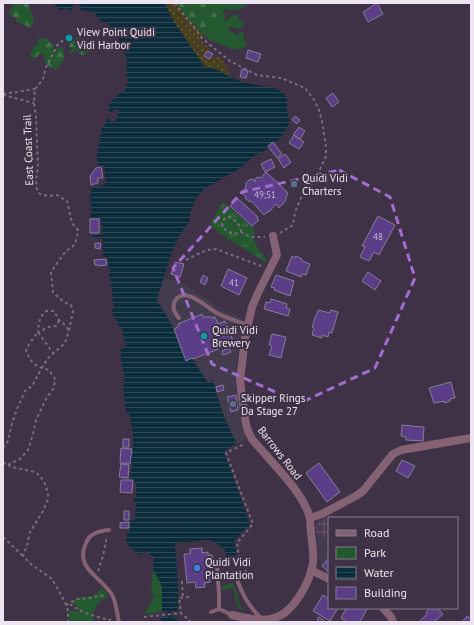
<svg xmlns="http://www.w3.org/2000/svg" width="474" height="625" viewBox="0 0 474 625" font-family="'PT Sans',sans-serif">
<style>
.commercial{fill:#423c4e}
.industrial{fill:url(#industrial-grid)}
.green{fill:#24582e}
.forest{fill:url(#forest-firs)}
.sand{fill:url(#sand-dots)}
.park{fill:url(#park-tufts)}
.water{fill:url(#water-rules)}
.pier{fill:#3f3246}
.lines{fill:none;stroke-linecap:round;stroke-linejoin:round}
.stream{stroke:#0b2c3b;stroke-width:3}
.building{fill:#5b3e87;stroke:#857e96}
.path{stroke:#786c7e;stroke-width:2;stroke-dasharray:3 3;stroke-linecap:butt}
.lane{stroke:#856174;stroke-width:4}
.street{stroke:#856174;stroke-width:8}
.marked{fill:none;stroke:#a36dd0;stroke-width:3;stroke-dasharray:8 5;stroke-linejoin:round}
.culture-dot{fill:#0f9aa8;stroke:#3f3246;stroke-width:1.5}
.service-dot{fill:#5c6f8a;stroke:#3f3246;stroke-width:1.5}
.shop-dot{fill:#3f7fe0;stroke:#3f3246;stroke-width:1.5}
.labels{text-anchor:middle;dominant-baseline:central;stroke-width:4;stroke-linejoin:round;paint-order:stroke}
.number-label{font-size:9px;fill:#c8bbd6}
.poi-label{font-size:11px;fill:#ede5f1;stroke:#3f3246;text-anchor:start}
.street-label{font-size:11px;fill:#ede5f1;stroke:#3f3246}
</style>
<defs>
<pattern id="industrial-grid" width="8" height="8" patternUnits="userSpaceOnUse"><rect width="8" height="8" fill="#4b3a53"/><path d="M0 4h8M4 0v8" fill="none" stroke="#65566c"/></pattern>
<pattern id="forest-firs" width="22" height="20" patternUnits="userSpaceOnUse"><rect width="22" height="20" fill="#24582e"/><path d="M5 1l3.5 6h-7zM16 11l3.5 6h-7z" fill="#44704d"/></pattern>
<pattern id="sand-dots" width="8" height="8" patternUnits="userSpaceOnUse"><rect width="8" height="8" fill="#483f1f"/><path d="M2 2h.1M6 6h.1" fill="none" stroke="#635b40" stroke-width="1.8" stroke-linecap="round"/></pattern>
<pattern id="park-tufts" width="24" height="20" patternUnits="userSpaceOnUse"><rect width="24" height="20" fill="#24582e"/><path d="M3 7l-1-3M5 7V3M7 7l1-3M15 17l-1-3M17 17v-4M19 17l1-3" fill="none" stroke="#44704d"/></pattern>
<pattern id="water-rules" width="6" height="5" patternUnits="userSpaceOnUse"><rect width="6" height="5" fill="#0b2c3b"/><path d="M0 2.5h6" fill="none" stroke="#2f4a58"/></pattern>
</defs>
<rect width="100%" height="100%" fill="#3f3246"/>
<path class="commercial" d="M164 278 184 284 222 309 243 318 236 371 237 388 241 420 247 440 237 443 233 436 220 407 213 381 208 383 192 358 186 361 174 329 157 300Z
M317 536 329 538V573L323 568 321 566 318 554Z"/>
<path class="industrial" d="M330 516 329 538 317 536 316 527 318 521Z"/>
<path class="green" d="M205 3H247L246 6C243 8 238 10 234 10 231 11 227 9 224 9L223 12 226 16 224 20 226 21 231 16 239 14 238 21H243L244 25 241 28 237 29 231 26 229 28V31L233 32 237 35 243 31V37L247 45C237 53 233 49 222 45 216 43 210 40 204 36L220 28 211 10Z
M153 569 161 584 162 588V611L151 614H146L145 612 155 596 151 594Z
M233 583 236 591 238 595 239 603 244 612 238 608 233 588 224 590H223L222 586Z
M102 588 107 593 108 597C97 601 92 611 93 622H70L69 611C73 610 77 612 79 611L77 606 72 603V601C82 593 94 601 102 588Z"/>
<path class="forest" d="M7 3H28L34 21 31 28C26 26 21 24 16 21L17 18 11 16 8 12 13 9V6Z
M177 3H205L219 17 223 25 220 28 204 36 194 24 189 20Z
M39 38 43 39 46 38 49 40 48 42 54 44 53 50 56 51 57 48 62 47 64 52V60L59 67 55 70 45 63 44 55 39 54 36 58 30 57V54L33 52 31 47 39 45 37 41Z
M77 38H80L79 44 86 47 88 51 86 54 82 55 75 50 71 54 69 51 71 50V48L69 47C70 43 73 39 77 38Z"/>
<path class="sand" d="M165 3H177L189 20 202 33 201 40 210 50 207 51 204 56 209 59 211 56 214 58 218 56 221 57 229 72 228 76 218 70 204 66 174 22Z"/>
<path class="park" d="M223 202 255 230C249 244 264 251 267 263L220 234 210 225 211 222Z"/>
<path class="water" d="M54 3H165L174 22 204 66 218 70 232 78 246 83 275 88 284 93 287 100V112L290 123 281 138 266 150 256 155 237 170 204 189 196 198 190 213V220L180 235 172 251 157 300 174 329 186 361 192 358 208 383 213 380C219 402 225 424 237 443L224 451 250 524 234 541 237 555 226 556 224 548 209 540 175 543 178 580V611H162V588L161 584 153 569 154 557 145 551 139 555 126 543 127 534 130 532 129 521 135 520 136 503H134V498H136V482H133V480H130L132 464H130L132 449 133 448V432L129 412H126L123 386 125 382 124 378 123 379 124 374 121 360V348L123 349 125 345H127V344L124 340 123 330C120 328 117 324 117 320L115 319 112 311 114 307 113 303 112 288 109 286H112L109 276 111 269 107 267 108 266 107 257H103V239L92 238V235H102L103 226 101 224V217H89L92 212 90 196 92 188 104 185 106 183 104 165 98 166C96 154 97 151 100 139 101 133 100 128 106 124V118L111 121H115L118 115 119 110 117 109 110 113 108 108C113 98 116 96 126 90V87L128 80 126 71 127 64 126 56 124 54 125 47C120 43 112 28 107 22H101L99 17 97 18 95 13 92 11 87 12 85 10H80L81 6 80 5 77 4 73 5 71 11 65 8 61 11 58 7 55 8 56 5H54Z
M177 616V622H161V617Z"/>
<path class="pier" d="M209 540 224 548 226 558 224 556 222 549 208 542 177 545 180 580H178L175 543Z"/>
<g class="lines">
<path class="stream" d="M169 611 170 617"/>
</g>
<path class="building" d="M377 3 383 14 368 22 363 12Z
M248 50 261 54 258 62 246 58Z
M207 51 213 54 209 59 204 56Z
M242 69 248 71 246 78 240 77Z
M333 93 339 102 332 107 326 98Z
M295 116 300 120 297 124 292 120Z
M299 127 305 131 300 139 293 135Z
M294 135 304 142 299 149 289 143Z
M273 142 282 154 277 158 268 146Z
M285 154 291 162 284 168 278 159Z
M271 159 275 167 265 172 261 164Z
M101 167 103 178H98V183L91 185 90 176 96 168Z
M266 172 287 192V193L288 194 286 197V200L279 208 276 204 269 212H267L264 215 251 201 250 202 245 198 246 197 242 193 246 187V183L249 180 253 179 255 182V179L257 177 261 178Z
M237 198 258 217 257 218 259 220 252 226 230 206Z
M378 216 395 225 379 255 374 252 369 261 360 257 365 247 362 246Z
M90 219H99V233H90Z
M95 243H101L100 249 95 248Z
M292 256 295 258 296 256 302 259V261L310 264 306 275 302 274 301 277 286 271Z
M106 259 107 265 99 266 98 265H95L94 260Z
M175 262 184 264 180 277 171 274Z
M228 269 247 278 239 295 221 286Z
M368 272 381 281 375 290 362 281Z
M203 275 208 278 205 285 200 282Z
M276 275 294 281 290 296 274 290 275 288 271 287Z
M271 299 287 304 286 308 290 309 288 316 264 309 266 302 270 303Z
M318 310 330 313 331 310 338 312 332 333 329 332 328 337 322 335V338L312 335 314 328 312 327 316 315H317Z
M202 314 203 317H212V318L215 317 218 324 225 321 234 343 193 359 192 358 186 361 174 329 179 326 178 324Z
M272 334 286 337 281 358 269 355 272 346 269 345Z
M229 348 231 352 223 355 222 351Z
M451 382 455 398 450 399V401L444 403V401L434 403 429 388Z
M223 385 224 390 217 392 216 387Z
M236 395 238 410 231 412 227 397Z
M402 425 424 427 423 441 406 440V437L401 436Z
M123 439H129V447H123Z
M121 448 132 449 130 464 120 463Z
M402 460 415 466 408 478 396 471Z
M319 463 340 492 327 502 306 473Z
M121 464 129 465 128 478 119 477Z
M121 480H133L132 493 120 492Z
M124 511H129V520H124Z
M129 522V528H120V523Z
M202 548V553L208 552V555H212L213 561 209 562 210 582 204 583 205 587 196 588 195 582 187 583 184 554H190V549Z
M329 558V572L322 566Z
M323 595 329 599V608H338L330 621 313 611Z
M346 608H365L367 609 360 622H347L341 618Z
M430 608H437L443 614 434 622H421L420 621 427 614 426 612Z
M467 616 471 619V622H462Z
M319 617 326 622H319L317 620Z"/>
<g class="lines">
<path class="path" d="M175 3 202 38 210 45 230 61 257 75 281 78 305 88 315 101 319 110 322 121 326 147V156L316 178 301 198 295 212 293 225 280 233
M3 94 35 89
M3 95 34 103
M241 232C241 225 235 220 229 217 224 218 222 221 222 226 227 232 233 236 241 232 249 238 255 237 265 237
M186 260 198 254 207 250 216 249 261 266
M59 320 56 326 49 327 38 332C39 322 39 318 46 311H54L59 320 63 323 69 330
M3 448 8 441 11 427 17 409 25 391 32 386 47 359 65 343 69 330 73 312 71 305C64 303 58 297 53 292L51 272 65 252 73 246 77 239 78 230 72 223 67 201 57 195 48 196 40 194 37 190 36 181 38 166 36 117 34 103 35 89 43 79 46 67 58 44 62 41 69 38
M3 464 6 463 11 467 35 472 40 476 45 484 48 493V499L43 511 30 532 27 545 23 556 32 565 52 579 65 602 68 611V622
M8 465 20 459 28 450 33 434 36 420 47 397 54 388 55 379 49 370C35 366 33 366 26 351L29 344 38 332 53 353
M3 537 23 556
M244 563 239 556 237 543 253 524 226 453 244 444
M98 571 103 556 107 536
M243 577 246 570
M182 581 183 598
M189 597 179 598 181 613 191 622
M70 604C82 613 96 617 111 620
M66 605C70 604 73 600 78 599 81 598 84 599 88 598 94 598 99 595 104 596
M144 617 181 613"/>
<path class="lane" d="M179 318C176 315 172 308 174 304 175 297 183 294 189 296 199 299 207 307 215 312 225 318 237 321 248 325
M109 530C99 531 90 533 86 543 74 569 101 576 112 595 116 601 117 614 119 622
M217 566 219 594V609
M238 582C243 596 250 608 261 618
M211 612 219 609 232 615"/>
<path class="street" d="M310 518 322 514 356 496 363 491 393 454 401 450 471 438
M311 570 329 579
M383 608 391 617 393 622
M232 615C247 618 262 623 277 617 294 611 310 582 313 563 314 554 312 543 311 533 310 526 311 519 308 512 298 487 270 461 252 439L248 431 246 424 242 398 240 379 242 364 245 338 252 307 258 293 277 255 273 236"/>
</g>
<path class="marked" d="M339 170 390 197 415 278 375 368 300 403 212 364 173 268 242 192Z"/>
<g class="culture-dot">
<circle cx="69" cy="38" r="4"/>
<circle cx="204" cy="336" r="4"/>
</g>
<g class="service-dot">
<circle cx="294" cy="184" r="4"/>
<circle cx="233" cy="404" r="4"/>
</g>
<circle class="shop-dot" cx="197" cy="568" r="4"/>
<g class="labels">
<g class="number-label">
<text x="265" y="194">49;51</text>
<text x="378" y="236">48</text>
<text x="234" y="282">41</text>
</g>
<g class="poi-label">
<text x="77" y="32">View Point Quidi<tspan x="77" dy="13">Vidi Harbor</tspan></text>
<text x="302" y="178">Quidi Vidi<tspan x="302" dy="13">Charters</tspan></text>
<text x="212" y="330">Quidi Vidi<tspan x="212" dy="13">Brewery</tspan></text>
<text x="241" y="398">Skipper Rings<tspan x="241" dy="13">Da Stage 27</tspan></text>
<text x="205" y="562">Quidi Vidi<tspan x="205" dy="13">Plantation</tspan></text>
</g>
<g class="street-label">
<text transform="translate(28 150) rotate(-92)">East Coast Trail</text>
<text transform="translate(280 453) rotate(52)">Barrows Road</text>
</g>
</g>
<rect width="474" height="625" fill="none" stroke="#ede5f1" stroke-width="8"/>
<rect x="328" y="517" width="130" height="92" fill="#3f3246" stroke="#857a8a"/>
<rect x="336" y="530" width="20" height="6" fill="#856174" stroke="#857a8a"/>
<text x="364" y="537" font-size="12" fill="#ede5f1">Road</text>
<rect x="336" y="547" width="20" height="12" fill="#24582e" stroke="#857a8a"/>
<text x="364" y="557" font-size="12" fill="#ede5f1">Park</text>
<rect x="336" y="567" width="20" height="12" fill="url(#water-rules)" stroke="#857a8a"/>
<text x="364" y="577" font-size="12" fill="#ede5f1">Water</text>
<rect x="336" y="587" width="20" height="12" fill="#5b3e87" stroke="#857a8a"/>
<text x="364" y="597" font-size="12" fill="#ede5f1">Building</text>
</svg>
